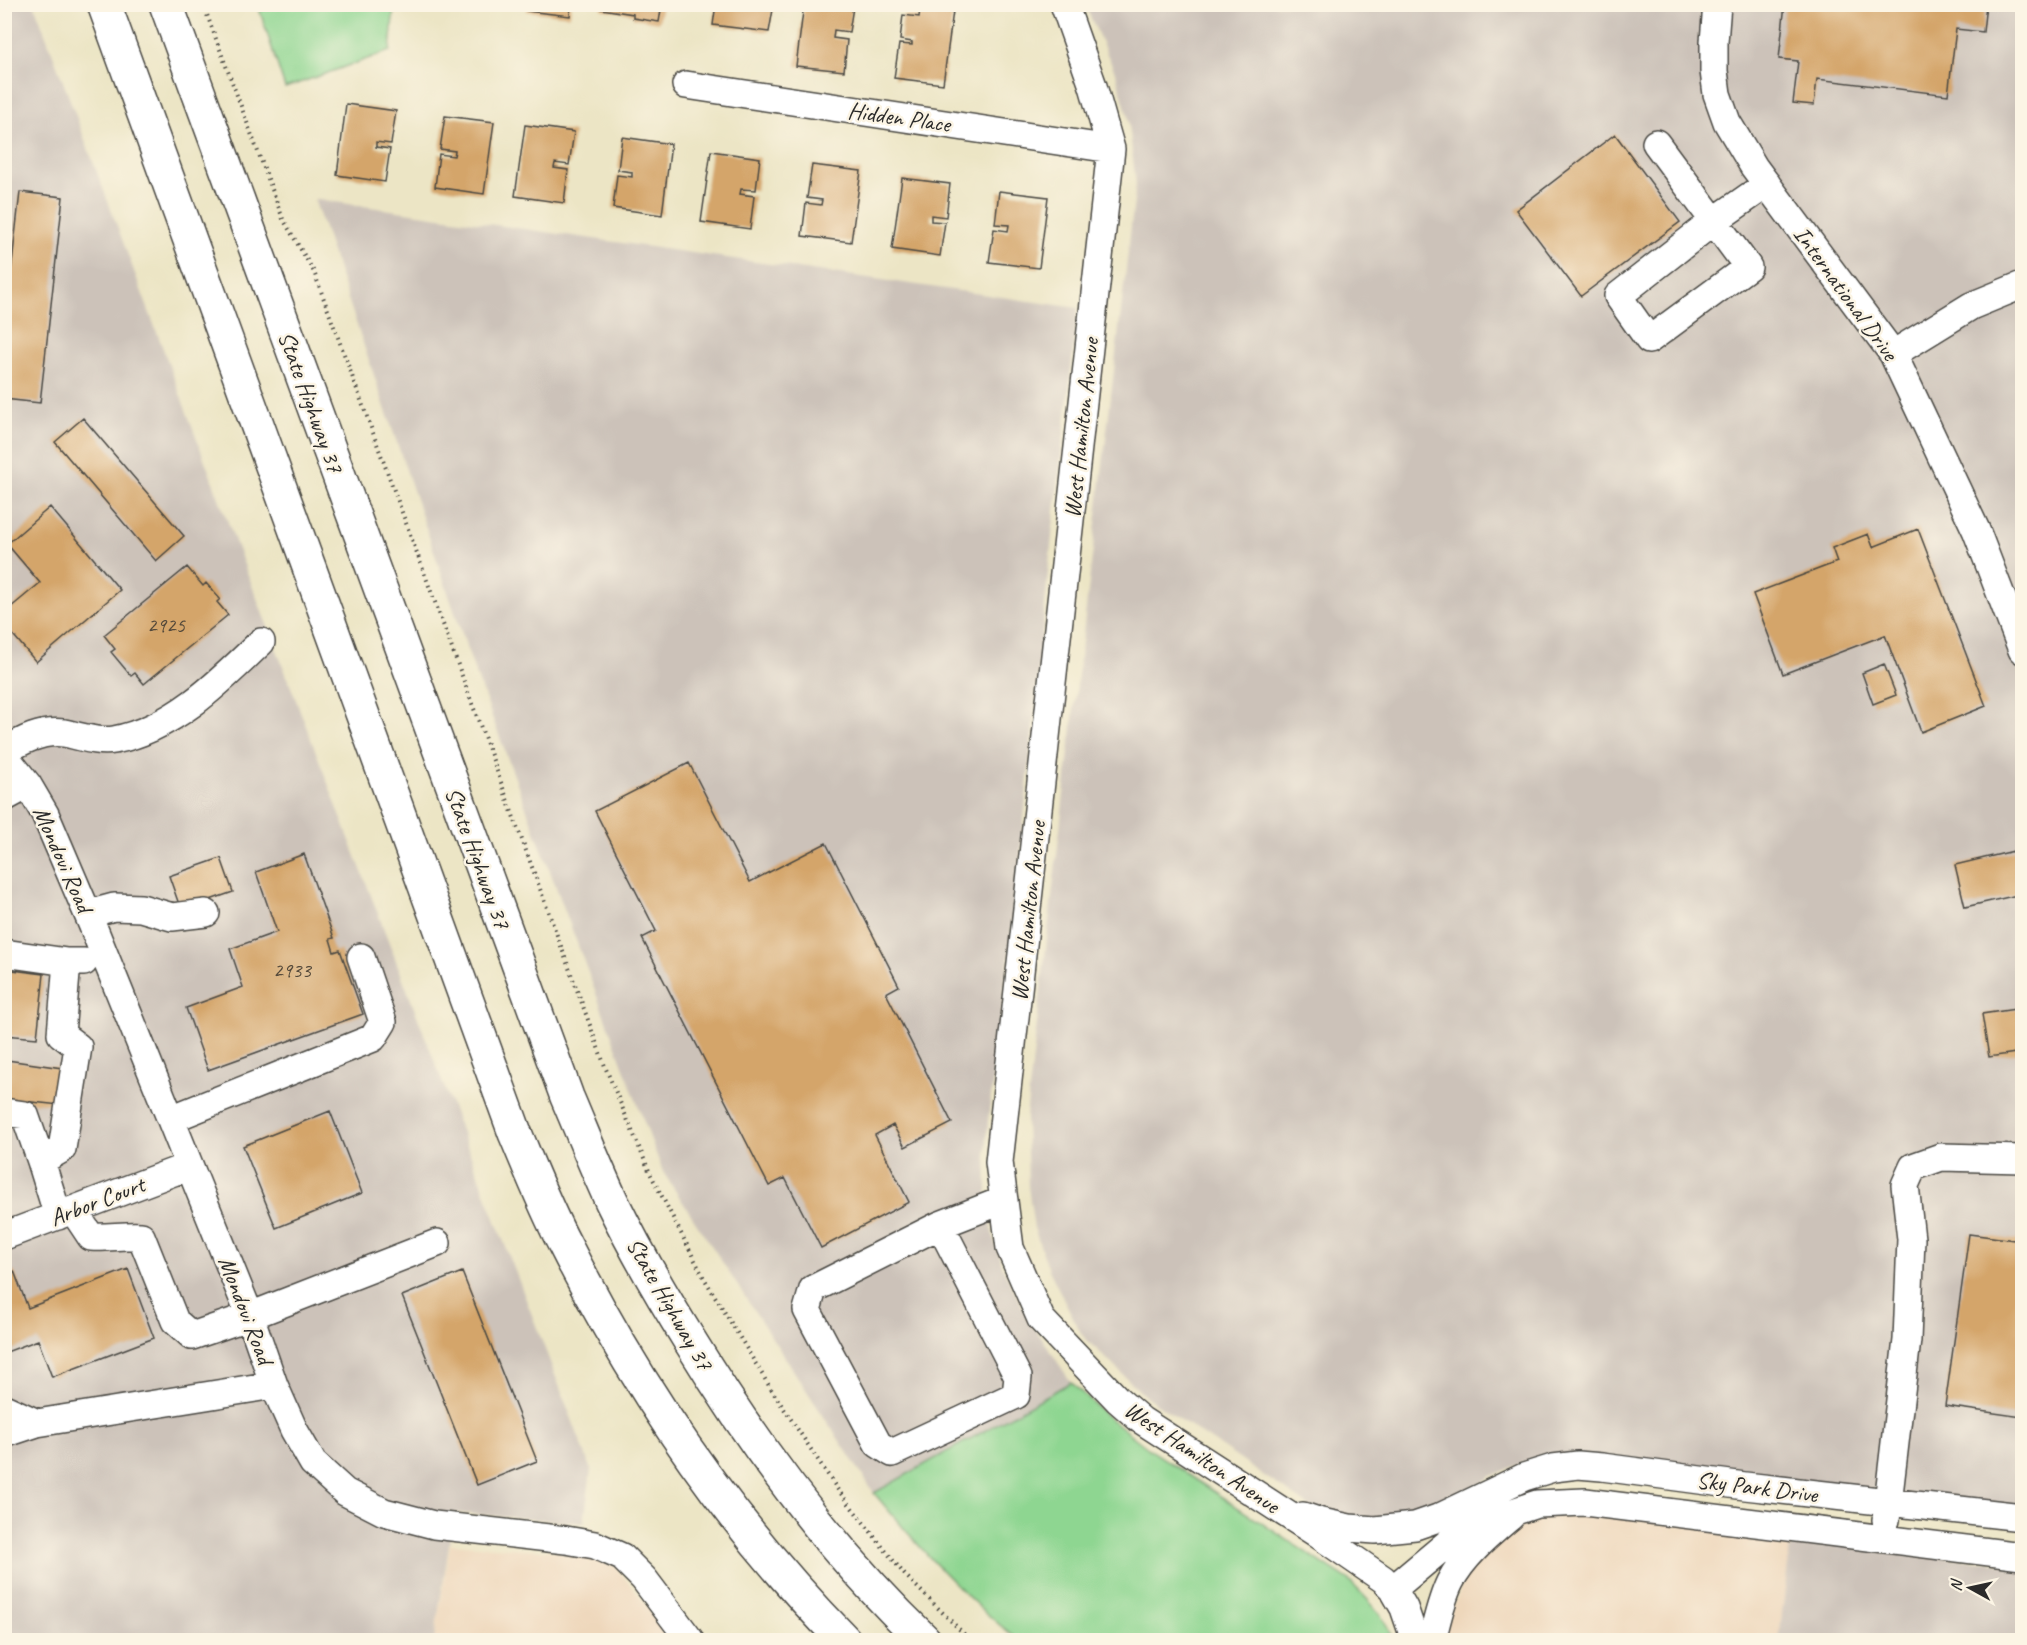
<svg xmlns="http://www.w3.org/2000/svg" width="2027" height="1645" viewBox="0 0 2027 1645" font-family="Caveat,sans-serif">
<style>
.built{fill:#eed7bb}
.industrial{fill:#ccc2b9}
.green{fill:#8ed691;stroke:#5c805e;stroke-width:1.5}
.building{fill:#d4a56a}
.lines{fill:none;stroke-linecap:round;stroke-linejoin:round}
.minor-casing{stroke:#484742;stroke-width:30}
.major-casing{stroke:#484742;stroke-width:36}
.path{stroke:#484742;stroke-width:4;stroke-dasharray:1.5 4.5;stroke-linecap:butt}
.minor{stroke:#fff;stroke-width:27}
.major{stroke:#fff;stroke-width:33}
.labels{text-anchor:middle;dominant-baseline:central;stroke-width:5;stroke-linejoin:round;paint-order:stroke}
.number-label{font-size:21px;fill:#554a3b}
.street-label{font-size:24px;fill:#2b2b2b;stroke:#fcf5e5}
</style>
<rect width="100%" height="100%" fill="#fcf5e5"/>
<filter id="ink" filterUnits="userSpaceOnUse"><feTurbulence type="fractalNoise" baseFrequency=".0167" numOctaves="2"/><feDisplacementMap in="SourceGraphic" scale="12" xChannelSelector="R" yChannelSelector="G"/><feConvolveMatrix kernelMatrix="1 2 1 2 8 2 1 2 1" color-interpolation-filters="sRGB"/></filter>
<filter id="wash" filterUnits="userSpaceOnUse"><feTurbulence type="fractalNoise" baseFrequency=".008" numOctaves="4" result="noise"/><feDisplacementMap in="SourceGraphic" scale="24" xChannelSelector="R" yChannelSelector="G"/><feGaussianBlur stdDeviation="1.35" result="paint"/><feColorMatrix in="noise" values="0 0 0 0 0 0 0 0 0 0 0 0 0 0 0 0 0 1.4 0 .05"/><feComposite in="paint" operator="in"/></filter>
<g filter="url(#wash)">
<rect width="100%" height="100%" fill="#ece5c5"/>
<path class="built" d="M1567 1511 1791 1538 1779 1640H1439L1471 1565 1500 1537 1539 1518Z
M450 1544 582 1553 616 1567 673 1640H434Z"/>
<path class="industrial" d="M34 4 238 549 591 1469 584 1523 454 1513 434 1640H5L4 5Z
M1085 5H2022V1509L1552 1455 1522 1463 1492 1476 1446 1507 1381 1523 1315 1510 1144 1395 1082 1335 1049 1270 1034 1228 1028 1186 1026 1117 1136 184 1128 116 1116 74Z
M314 199 1078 308 1048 572 1016 900 988 1120 986 1155 987 1193 992 1232 1003 1268 1028 1318 1071 1382 874 1493 663 1172 473 666Z
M1791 1538 2005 1564 2022 1569V1640H1779Z"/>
<path class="green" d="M258 5H394L390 51 285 88Z
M1071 1382 1103 1413 1149 1449 1348 1580C1367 1598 1384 1615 1394 1640H1019C964 1599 918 1546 874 1493Z"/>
<g id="blocks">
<path class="building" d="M527 4H571L570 16 527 11Z
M602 4H662L659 22 633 18V14L601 9Z
M716 4H774L769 32 713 25Z
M804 4H841L853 7 849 32 834 30 833 38 847 40 844 71 796 66Z
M906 4H954L943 84 894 78 899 44 912 45V42L900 40 903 15 919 17 920 9 906 7Z
M1785 4H1986L1983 32 1956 29 1948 95 1817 79 1814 105 1793 103 1798 61 1779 59Z
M346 104 396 111 391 144 376 142V147L390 149 385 182 337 175Z
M445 116 494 122 484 194 435 187 439 154 454 156 455 151 440 149Z
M525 125 574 132 569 165 555 163 554 168 568 170 564 203 515 196Z
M1615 134 1680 222 1581 296 1516 210Z
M622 137 671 144 662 215 613 208 617 175 632 177V172L618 170Z
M711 151 760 158 756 190 741 189 740 194 754 196 750 229 701 222Z
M812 165 861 171 851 242 802 236 806 203 821 205 822 200 807 198Z
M902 178 950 184 946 217 931 215V221L945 222 940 256 892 249Z
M999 191 1048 197 1039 268 989 262 994 229 1008 231 1009 225 995 224Z
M20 192 63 197 40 403 4 399V334Z
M83 418 184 536 156 561 55 442Z
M50 507 120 590 36 662 4 624V613L40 583 7 544Z
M1918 529 1986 706 1921 732 1885 635 1783 674 1753 594 1837 562 1832 548 1868 534 1873 547Z
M187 567 203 586 206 583 220 599 217 602 228 615 144 684 135 673 131 676 111 652 115 649 104 635Z
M1884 664 1896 695 1873 704 1862 673Z
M689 763 750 882 826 843 899 986 886 993 952 1123 905 1147 893 1125 875 1135 909 1202 821 1248 785 1178 769 1186 642 938 656 931 595 811Z
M2022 849V894L1965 907 1955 865Z
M304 854 334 938 330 939 334 952 340 950 363 1014 208 1070 186 1008 243 987 230 949 277 932 256 872Z
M221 858 233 892 181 910 169 876Z
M4 969 44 974 37 1038 4 1035Z
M2022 1008V1052L1989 1057 1982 1014Z
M7 1060 62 1068 60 1105 4 1099Z
M330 1111 362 1193 276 1228 243 1146Z
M1969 1234 2022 1241V1417L1945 1406Z
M128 1269 154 1338 52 1377 38 1340 4 1353V1275L14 1271 28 1308Z
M462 1272 537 1461 477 1485 402 1296Z"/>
</g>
</g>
<g filter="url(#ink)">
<use href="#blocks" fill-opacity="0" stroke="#484742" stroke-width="1.5"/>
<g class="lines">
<g class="minor-casing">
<path id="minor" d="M1064 4 1093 86 1111 149 999 1162 1010 1248 1041 1319 1118 1400 1141 1420 1316 1533 1383 1579 1393 1589 1404 1608 1415 1640
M1717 4 1714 42V71L1717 94 1727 122 1754 167 1893 354 1976 530 2022 650
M686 85 1111 149
M1656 143 1748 267 1649 340 1618 296 1714 221 1767 184
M1893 354 1971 306 2022 285
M4 752C22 740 42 730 64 733 80 736 98 743 114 740 173 729 220 682 261 642
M4 755 28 785 45 814 92 924 250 1316 274 1385 294 1430 313 1463 345 1492 384 1512 434 1525 566 1540 595 1545 622 1557 644 1579 690 1640
M4 798 28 785
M88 914 114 907 141 908 172 917 206 913
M4 953 67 962H84
M4 1112 25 1115 41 1161
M171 1119 373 1038 383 1022 361 957
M73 1210 91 1237C108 1238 124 1235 141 1236L175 1321 192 1336 250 1316 437 1243
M58 1216 41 1161 62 1149 78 1047 61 1034 67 962
M940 1225 1018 1377 1016 1395 892 1453 878 1444 807 1310 813 1289 940 1225 1004 1200
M4 1236 189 1166
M4 1408 37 1423 274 1385
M4 1434 37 1423
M1303 1516 1321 1522 1349 1528 1375 1530 1415 1526 1438 1518 1524 1477 1553 1468 1578 1465 1602 1467 1745 1486 2022 1517
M1886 1520 1907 1340 1911 1239 1905 1185 1913 1167 1941 1157 2022 1159
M1467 1527 1537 1504 1585 1502 2022 1556
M1393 1589 1467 1527 1478 1512
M1432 1640C1437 1621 1441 1600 1450 1582 1463 1556 1490 1534 1511 1516"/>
</g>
<g class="major-casing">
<path id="major" d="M104 4 515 1133C531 1171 546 1209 565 1245 638 1389 731 1525 844 1640
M166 4 567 1097C582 1132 596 1168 612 1202 635 1249 662 1296 690 1341 756 1449 832 1552 924 1640"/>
</g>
<path class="path" d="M203 4 283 219 314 272 606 1069 650 1173 704 1278 771 1389 838 1490 904 1574 970 1640"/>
<use href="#minor" class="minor"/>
<use href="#major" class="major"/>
</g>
</g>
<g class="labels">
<g class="number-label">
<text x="166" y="625">2925</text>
<text x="292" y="970">2933</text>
</g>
<g class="street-label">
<text transform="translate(899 117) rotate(8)">Hidden Place</text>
<text transform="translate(1846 293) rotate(54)">International Drive</text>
<text transform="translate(311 402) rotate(70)">State Highway 37</text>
<text transform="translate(1081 428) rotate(-84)">West Hamilton Avenue</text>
<text transform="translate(478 858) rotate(70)">State Highway 37</text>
<text transform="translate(63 859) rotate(66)">Mondovi Road</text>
<text transform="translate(1028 911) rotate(-84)">West Hamilton Avenue</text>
<text transform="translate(97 1201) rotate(-21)">Arbor Court</text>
<text transform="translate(670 1304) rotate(60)">State Highway 37</text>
<text transform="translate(246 1310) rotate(69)">Mondovi Road</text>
<text transform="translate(1202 1457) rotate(34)">West Hamilton Avenue</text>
<text transform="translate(1757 1487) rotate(7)">Sky Park Drive</text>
</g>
</g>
<rect width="2027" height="1645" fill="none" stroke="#fcf5e5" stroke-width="24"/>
<g transform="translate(1970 1588) rotate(278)" stroke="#fcf5e5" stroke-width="4.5" paint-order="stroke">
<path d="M0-4.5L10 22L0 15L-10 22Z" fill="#2b2b2b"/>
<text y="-9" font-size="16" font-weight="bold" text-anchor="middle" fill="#2b2b2b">N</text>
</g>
</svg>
